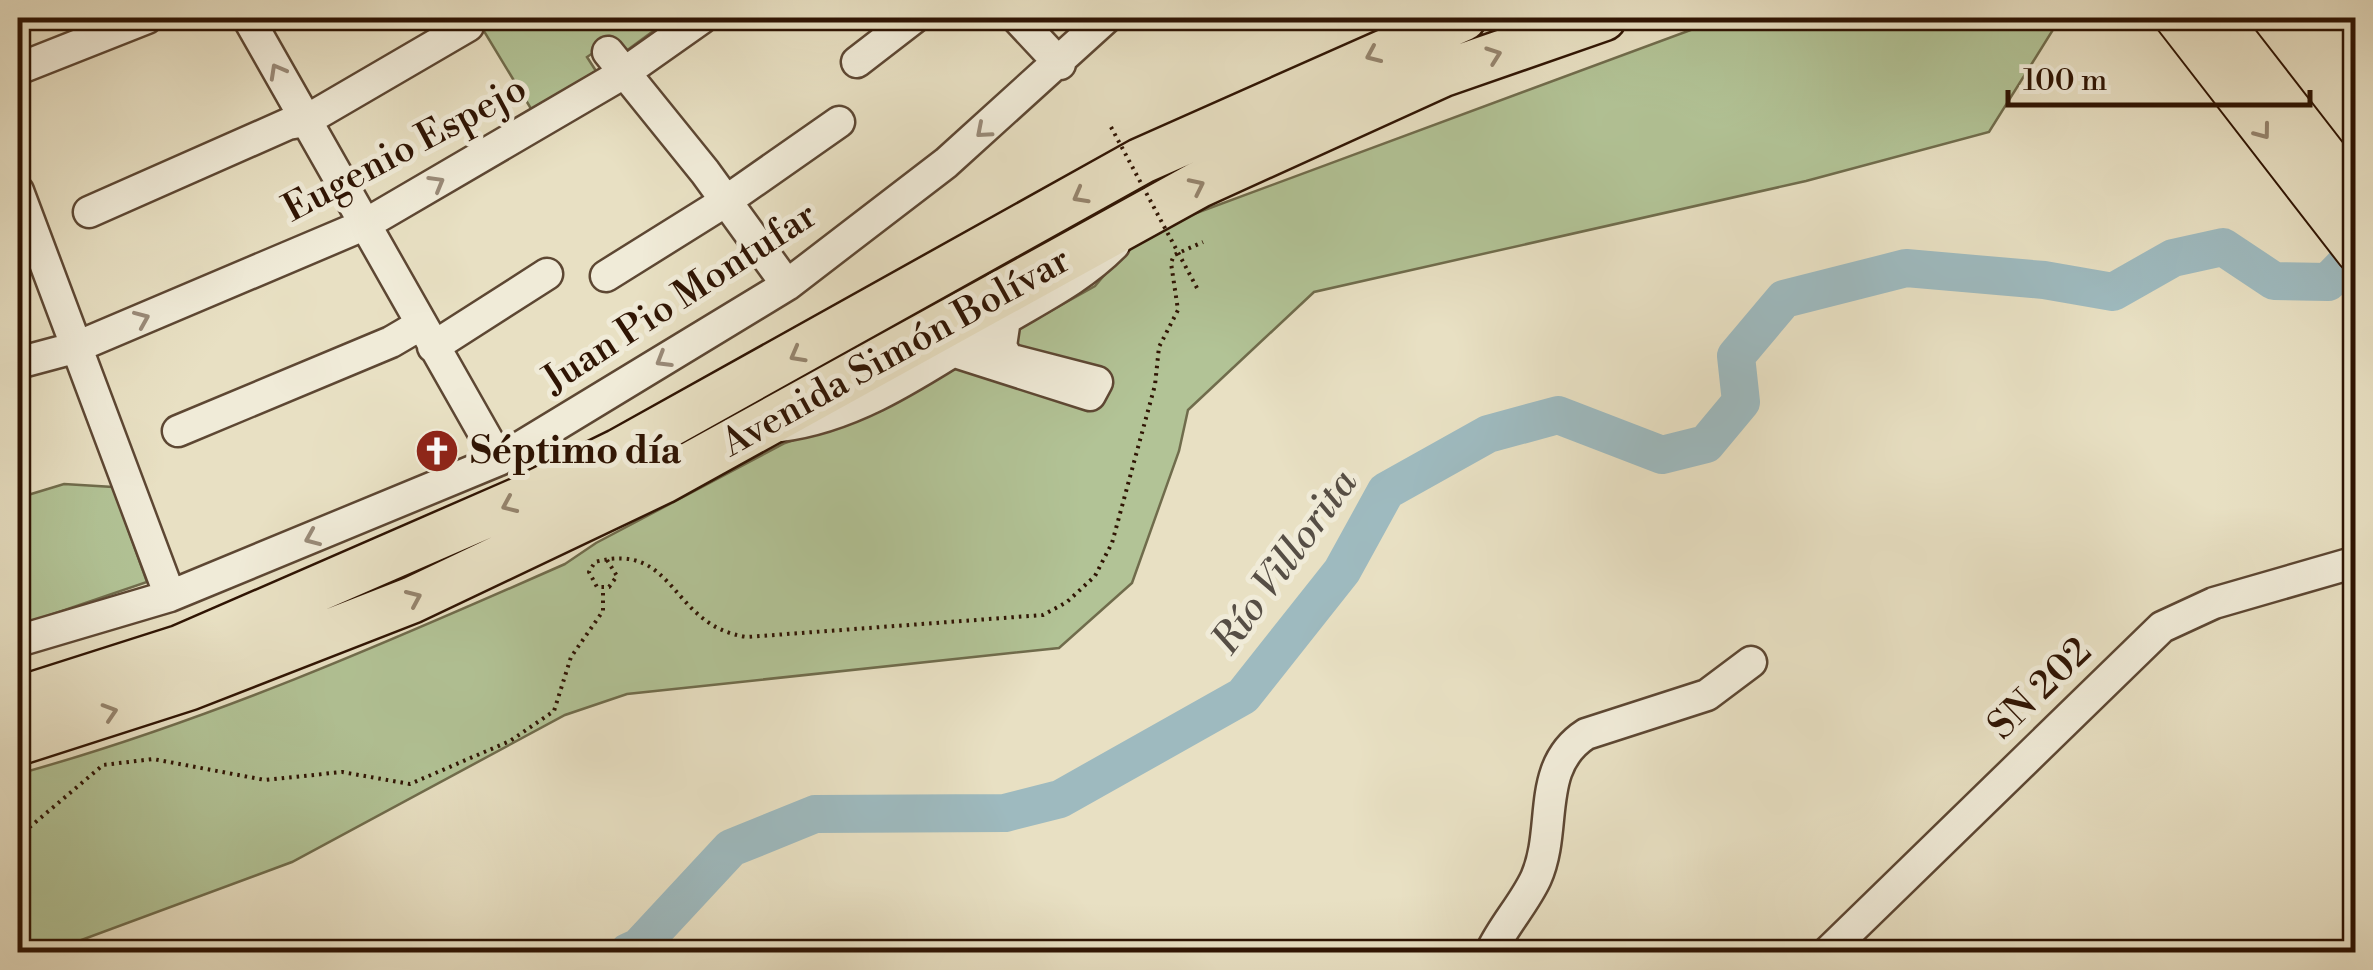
<svg xmlns="http://www.w3.org/2000/svg" width="2373" height="970" viewBox="0 0 2373 970" font-family="'Libre Bodoni',serif">
<style>
.green{fill:#b2c396;stroke:#706c4c;stroke-width:2.5}
.lines{fill:none;stroke-linecap:round;stroke-linejoin:round}
.river{stroke:#9ebabf;stroke-width:38}
.minor-casing{stroke:#5d4733;stroke-width:35}
.major-casing{stroke:#2f1403;stroke-width:42}
.highway-casing{stroke:#2f1403;stroke-width:50}
.path{stroke:#2f1403;stroke-width:4;stroke-dasharray:2.5 5;stroke-linecap:butt}
.minor{stroke:#f0ebd8;stroke-width:30}
.major{stroke:#e8e0c3;stroke-width:38}
.highway{stroke:#e8e0c3;stroke-width:45}
.path-bridge{stroke:#2f1403;stroke-width:4;stroke-dasharray:2.5 5;stroke-linecap:butt}
.oneway{stroke:#95846d}
.oneway2{stroke:#998a78}
.labels{text-anchor:middle;dominant-baseline:central;stroke-width:10;stroke-linejoin:round;paint-order:stroke}
.street-label{font-size:38px;fill:#2f1403;stroke:#f0ebd8}
.poi-label{font-size:38px;font-weight:bold;fill:#2f1403;stroke:#f0ebd8;text-anchor:start}
.water-label{font-size:40px;font-style:italic;fill:#564e45;stroke:#f0ebd8}
</style>
<rect width="100%" height="100%" fill="#e8e0c3"/>
<filter id="stains"><feTurbulence type="fractalNoise" baseFrequency=".002" numOctaves="4"/><feColorMatrix values="0 0 0 0 .2 0 0 0 0 .09 0 0 0 0 .02 0 0 0 .5 -.17"/></filter>
<radialGradient id="worn" r=".72"><stop offset=".6" stop-color="#630" stop-opacity="0"/><stop offset="1" stop-color="#630" stop-opacity=".3"/></radialGradient>
<path class="green" d="M476 18H671L622 54 612 40 587 57 596 71 533 112Z
M1723 18H2045L2056 25 1989 132 1806 181 1314 292 1188 410 1179 451 1132 583 1059 648 627 694 565 715 292 862 49 952H18V774C206 722 386 643 565 564L596 543 785 443 869 413 1095 286 1129 246 1191 215Z
M64 484 113 487 147 582 18 626V498Z"/>
<g class="lines">
<path class="river" d="M628 952 639 947 731 848 815 814 1005 813 1060 799 1243 696 1342 571 1386 491 1488 434 1558 415 1662 455 1706 444 1741 402 1736 356 1784 299 1906 268 2044 280 2113 292 2173 258 2223 247 2274 281 2328 282 2356 253"/>
<g class="minor-casing">
<path id="minor" d="M248 18 499 460
M1017 18 1060 64
M608 52 705 172 787 285
M857 62 914 18
M18 69 147 18
M18 191 170 596
M89 212 288 124 305 121 468 26
M606 276 726 201 839 122
M433 347 547 274
M952 351 1090 395 1097 382 1008 359 1001 346 1005 319
M18 363 74 348 364 225 624 73 702 18
M780 426C864 416 936 360 1007 318 1046 295 1082 277 1114 245
M178 431 391 342 420 325
M18 641 170 596 499 460 787 285 946 163 1106 18
M1491 952C1503 926 1524 904 1536 878 1558 828 1535 767 1586 734L1707 695 1751 662
M1828 952 2162 627 2214 603 2356 562"/>
</g>
<g class="major-casing">
<path id="major" d="M2174 18 2356 253
M2221 18 2356 192"/>
</g>
<g class="highway-casing">
<path id="highway" d="M18 700 181 648 523 499 619 452 1141 161 1463 18
M18 742 189 687 412 600 662 481 1198 185 1442 74 1603 18"/>
</g>
<path class="path" d="M607 560 617 576 609 587H597L589 572 595 562C677 540 669 626 747 637L1043 615 1067 602 1095 576 1112 543 1155 385 1159 347 1178 310 1171 263 1174 255 1203 242
M18 837 103 765 153 759 265 780 342 772 410 784 510 741 554 711 571 657 603 611V589"/>
<use href="#minor" class="minor"/>
<use href="#major" class="major"/>
<use href="#highway" class="highway"/>
<path class="path-bridge" d="M1111 127 1197 288"/>
</g>
<defs><path id="oneway-chevron" d="M-2-3.5L2.5 0L-2 3.5" fill="none" stroke-width="1.6" stroke-linecap="round" stroke-linejoin="round" transform="scale(2.5)"/></defs>
<g class="oneway">
<use href="#oneway-chevron" transform="translate(1373 55) rotate(156)"/>
<use href="#oneway-chevron" transform="translate(1494 55) rotate(-20)"/>
<use href="#oneway-chevron" transform="translate(2263 132) rotate(53)"/>
<use href="#oneway-chevron" transform="translate(1197 186) rotate(-26)"/>
<use href="#oneway-chevron" transform="translate(1080 196) rotate(151)"/>
<use href="#oneway-chevron" transform="translate(797 355) rotate(151)"/>
<use href="#oneway-chevron" transform="translate(509 505) rotate(156)"/>
<use href="#oneway-chevron" transform="translate(414 598) rotate(-24)"/>
<use href="#oneway-chevron" transform="translate(110 712) rotate(-18)"/>
</g>
<g class="oneway2">
<use href="#oneway-chevron" transform="translate(277 71) rotate(-119)"/>
<use href="#oneway-chevron" transform="translate(983 131) rotate(139)"/>
<use href="#oneway-chevron" transform="translate(437 183) rotate(-30)"/>
<use href="#oneway-chevron" transform="translate(142 319) rotate(-23)"/>
<use href="#oneway-chevron" transform="translate(663 360) rotate(149)"/>
<use href="#oneway-chevron" transform="translate(312 538) rotate(157)"/>
</g>
<defs>
<g id="church-disc" transform="scale(2.25)"><circle r="9.5" fill="#8f2418" stroke="#f0ebd8"/><path d="M-1.2-6h2.4v3.5h3.3v2.4h-3.3V6h-2.4V-.1h-3.3v-2.4h3.3Z" fill="#fff"/></g>
</defs>
<g fill-rule="evenodd">
<use href="#church-disc" x="437" y="451"/>
</g>
<g class="labels">
<g class="street-label">
<text transform="translate(405 149) rotate(-28)">Eugenio Espejo</text>
<text transform="translate(680 298) rotate(-33)">Juan Pio Montufar</text>
<text transform="translate(896 352) rotate(-29)">Avenida Simón Bolívar</text>
<text transform="translate(2040 689) rotate(-44)">SN 202</text>
</g>
<g class="poi-label">
<text x="470" y="451">Séptimo día</text>
</g>
<g class="water-label">
<text transform="translate(1285 562) rotate(-54)">Río Villorita</text>
</g>
</g>
<rect width="2373" height="970" fill="none" stroke="#e8e0c3" stroke-width="60"/>
<rect x="20" y="20" width="2333" height="930" fill="none" stroke="#2f1403" stroke-width="5"/>
<rect x="30" y="30" width="2313" height="910" fill="none" stroke="#2f1403" stroke-width="2.5"/>
<path d="M2008 90v15h302v-15" fill="none" stroke="#2f1403" stroke-width="5"/>
<text x="2023" y="90" font-size="30" fill="#2f1403" stroke="#f0ebd8" stroke-width="8" paint-order="stroke">100 m</text>
<rect width="100%" height="100%" filter="url(#stains)"/>
<rect width="100%" height="100%" fill="url(#worn)"/>
</svg>
